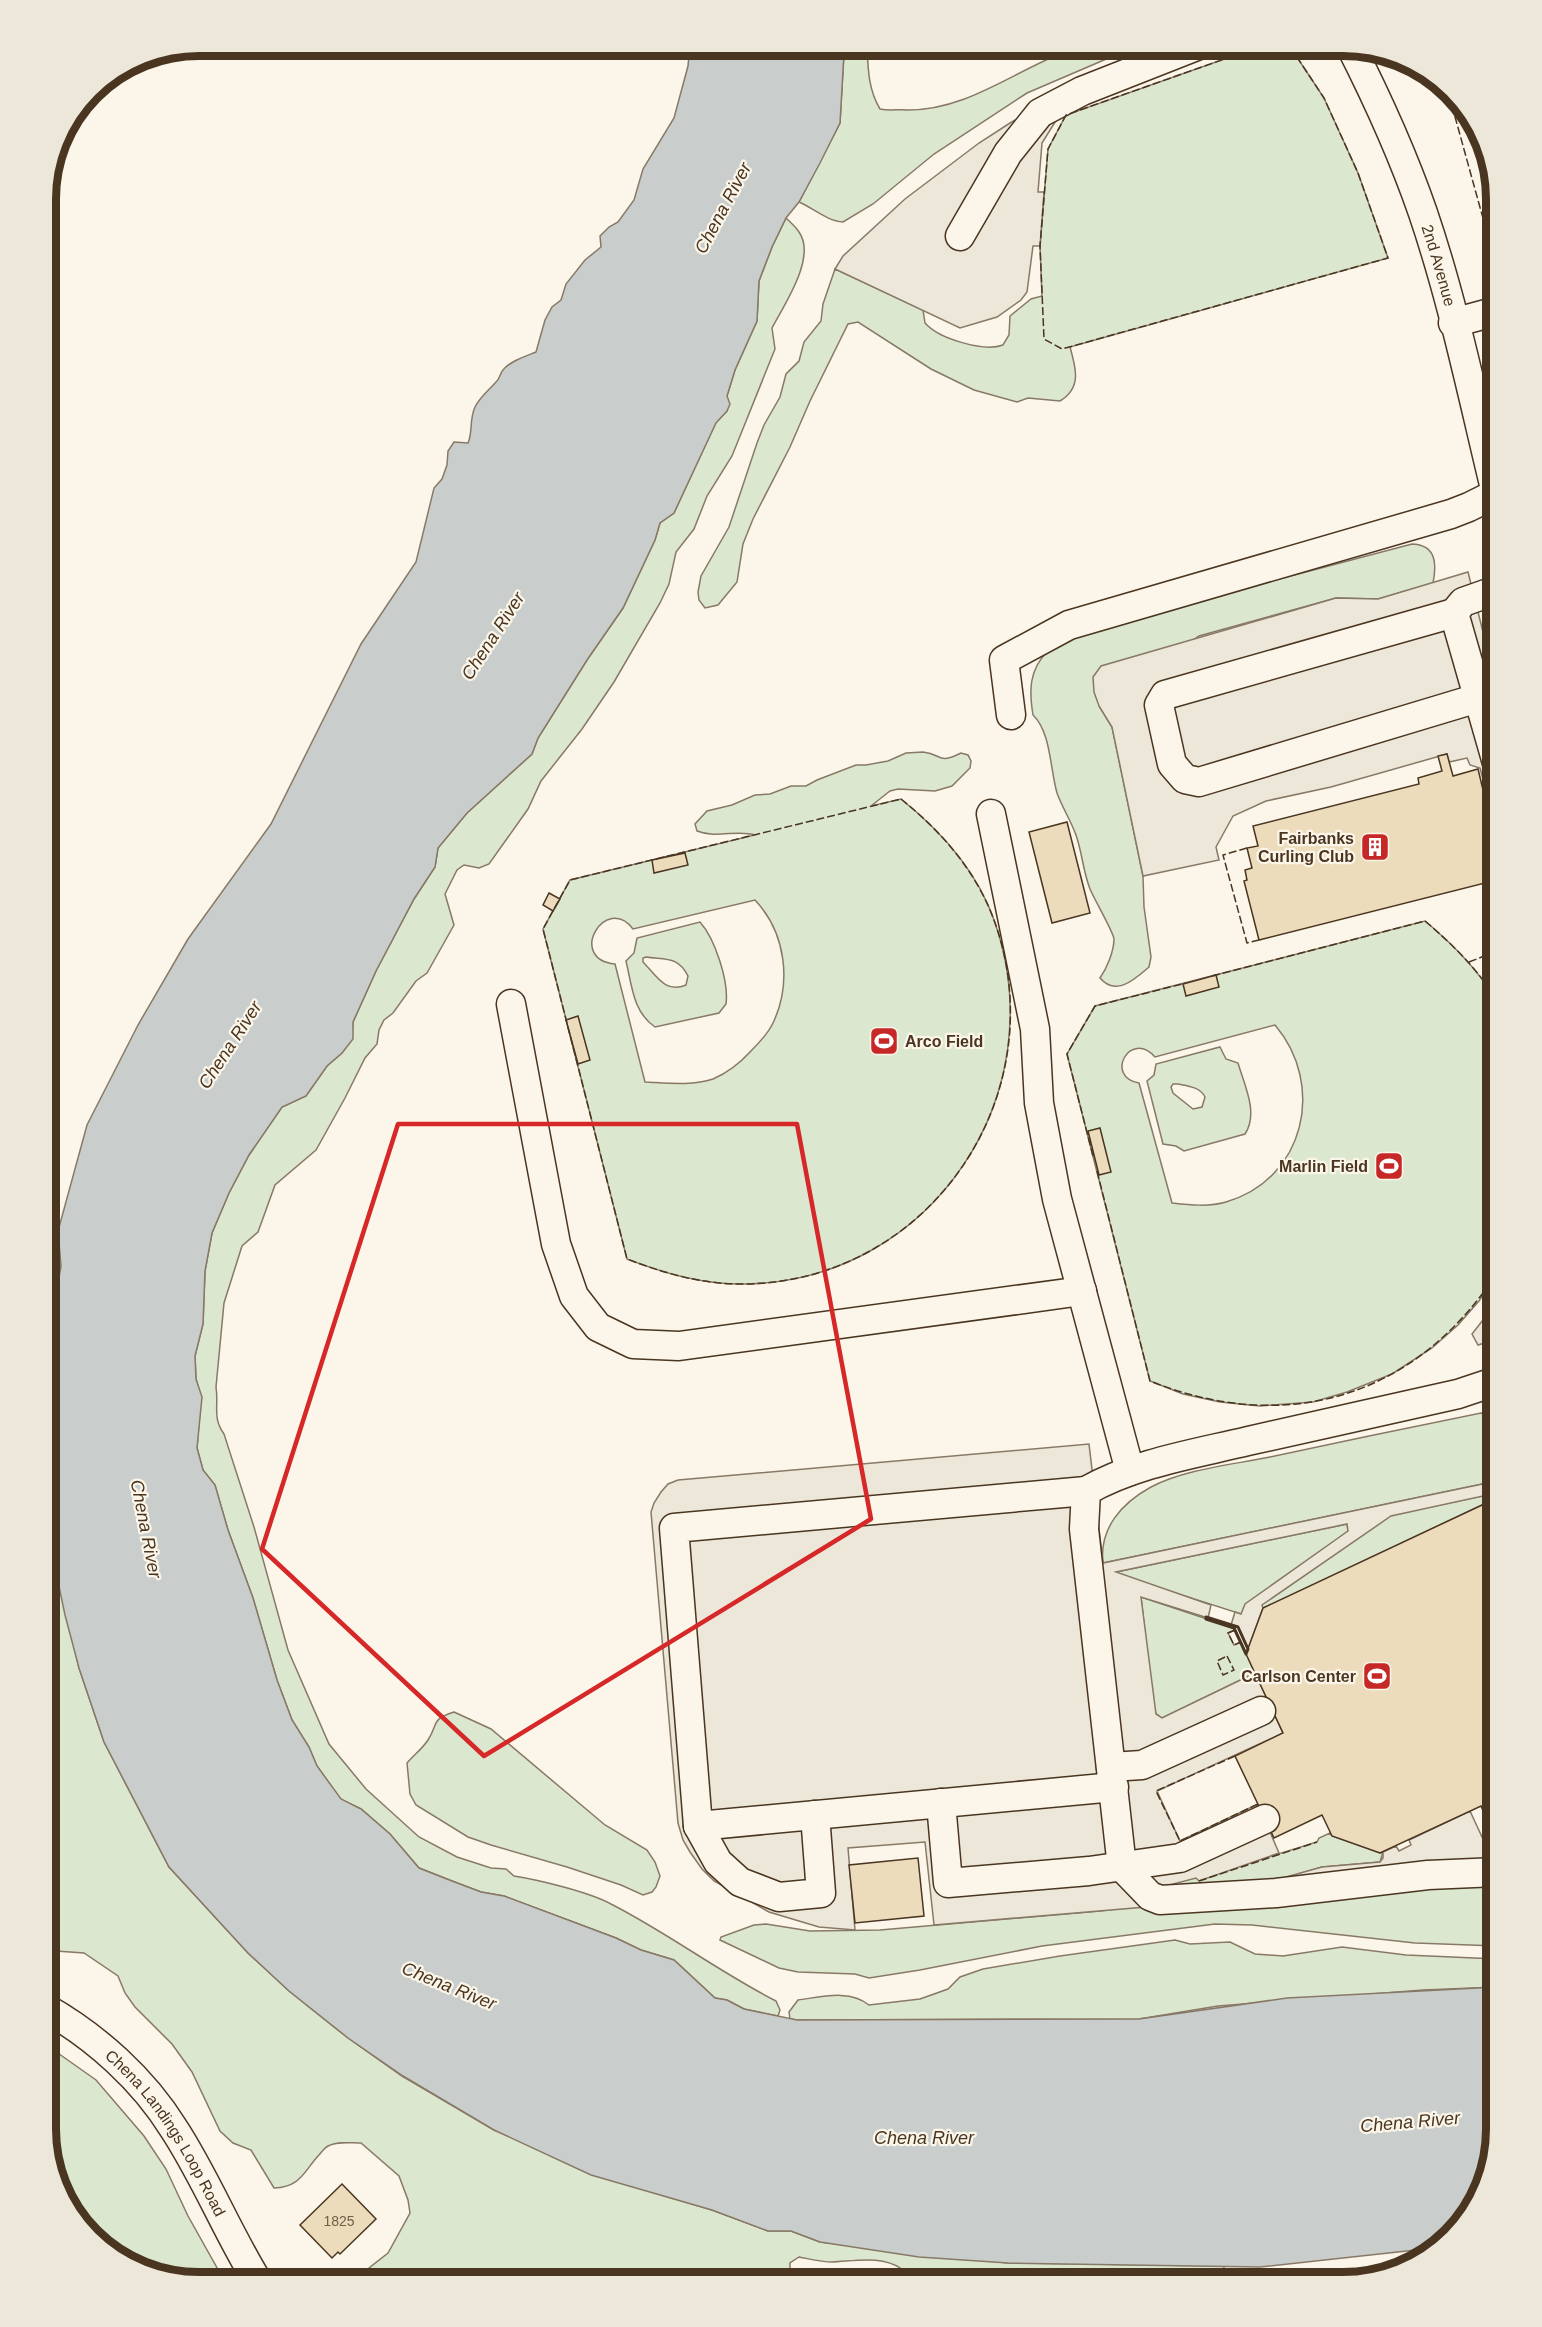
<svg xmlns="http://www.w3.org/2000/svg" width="1542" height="2327" viewBox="0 0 1542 2327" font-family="Arial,sans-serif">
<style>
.green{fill:#dce7d0;stroke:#887966;stroke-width:1.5;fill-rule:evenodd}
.parking{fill:#ede7d9;stroke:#887966;stroke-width:1.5}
.water{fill:#c9cecd;stroke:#887966;stroke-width:1.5}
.building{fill:#ecdcbc;stroke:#4a3520;stroke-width:1.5}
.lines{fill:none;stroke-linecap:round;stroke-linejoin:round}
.minor-casing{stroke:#4a3520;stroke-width:31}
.minor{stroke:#fbf6e9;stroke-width:28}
.fence{stroke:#4a3520;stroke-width:1.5;stroke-dasharray:8 3;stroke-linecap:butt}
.wall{stroke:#4a3520;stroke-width:3}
.marked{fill:none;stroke:#d62828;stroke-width:4.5;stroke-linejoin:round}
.labels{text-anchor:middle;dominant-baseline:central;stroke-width:4.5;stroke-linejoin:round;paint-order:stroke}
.number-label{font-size:14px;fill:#725f47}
.street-label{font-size:16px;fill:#4a3520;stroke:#fbf6e9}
.poi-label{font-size:16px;font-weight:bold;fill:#4a3520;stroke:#fbf6e9;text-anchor:end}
.water-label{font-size:18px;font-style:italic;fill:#4a3520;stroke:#fbf6e9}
.rim{fill:none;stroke:#4a3520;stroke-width:8}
</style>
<rect width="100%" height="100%" fill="#fbf6e9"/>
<path class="green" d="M841 45H867C868 68 868 89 880 109 890 111 898 109 908 110 963 110 1006 77 1055 56L1065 45H1139L1027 93 934 154 873 204 843 222C827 221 813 208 799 202L840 123 844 53Z
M1264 45H1289L1324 98 1358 173 1388 258 1070 347C1076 368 1082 388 1060 401L1028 398 1017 402 974 390 931 369 858 322 848 324 810 401 790 447 753 519 743 544 737 582 718 605 705 608 699 600 698 592 701 576 729 527 757 443 764 425 780 397 786 374 799 361 804 342 821 321 823 304 835 269 923 310 925 323C939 339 984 352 1003 345L1009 335 1010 316 1031 299 1042 296 1040 246 1048 149 1066 115Z
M786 218C790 222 796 227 799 232 817 257 784 305 772 328L775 349 732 456 707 496 694 529 676 552 669 584 660 603 614 682 582 729 541 781 528 809 489 864 479 868 464 865 457 870 445 894 454 925 427 973 416 981 393 1013 384 1020 379 1030 377 1044 365 1058 345 1098 316 1150 275 1185 258 1232 242 1246 224 1303 216 1387C219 1406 212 1417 224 1434L254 1527 288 1650 329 1744 366 1789 419 1837 457 1857 491 1868 506 1869 514 1876C539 1880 589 1892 611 1904 668 1933 719 1972 776 2001L780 2010 778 2016 744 2009 727 2000 715 1998 674 1960 641 1950 616 1938 504 1896 481 1892 452 1881 419 1868 390 1834 361 1809 341 1800 317 1766 309 1747 292 1720 277 1680 253 1598 228 1530 215 1485 203 1470 197 1448 201 1398 196 1379 195 1356 203 1324 205 1271 212 1233 229 1193 249 1155 282 1107 306 1096 327 1066 342 1053 352 1039 353 1022 376 971 414 899 435 867 438 848 467 813 532 754 538 738 587 660 623 608 655 540 660 523 674 513 716 422 727 411V396L735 370 757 321 759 281 772 247Z
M1412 544C1436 545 1437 563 1433 583L1378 599 1336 598 1199 636 1099 706 1112 727 1143 876 1144 907 1151 957 1149 967C1135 979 1116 997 1100 978 1107 968 1114 951 1114 939 1113 931 1094 899 1090 889 1083 871 1082 852 1076 835 1071 821 1062 807 1057 793 1050 769 1051 732 1033 715 1029 691 1029 670 1047 652 1071 628 1157 611 1192 602 1266 582 1339 563 1412 544Z
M923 752C943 754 937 765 961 753L968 755 971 761 970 768 952 786 935 791 898 789 890 791 871 806 901 799C941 831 977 871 994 920 1056 1093 932 1280 747 1284 705 1285 666 1274 627 1259L543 929 570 880 755 835C737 829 717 839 697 831L695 824 707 811 732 805 755 795 770 794 791 786H806L817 780 856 765H866L888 761 906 753ZM755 900C786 933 792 983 773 1023 768 1034 758 1044 750 1052 740 1063 727 1073 713 1079 692 1086 667 1083 645 1082L615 964C566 959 606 893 633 929Z
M1425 921C1454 945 1478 970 1497 1001V1273L1479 1301 1458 1325 1432 1348 1392 1374 1347 1392 1313 1402 1260 1406 1220 1402 1183 1394 1150 1381 1067 1054 1095 1006ZM1275 1025C1326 1085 1305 1179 1226 1202 1209 1207 1190 1205 1172 1203L1139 1083C1104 1077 1130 1029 1155 1057Z
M700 922C715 939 729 981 726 1004L719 1013 655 1027C633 1012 632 986 626 961L634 953 637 938ZM646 957C666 960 678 956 688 976L686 985C665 994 656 975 643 962V958Z
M1220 1047 1226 1059 1238 1063C1244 1084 1259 1113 1245 1134L1184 1151 1176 1146 1163 1144 1147 1081 1154 1075 1156 1064ZM1178 1084C1188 1086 1200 1087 1205 1097L1202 1107 1193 1109 1173 1093 1171 1087 1173 1084Z
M45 1229 58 1231 61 1266 57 1289 49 1308 45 1354Z
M1481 1413 1491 1419 1497 1418V1481L1103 1563C1099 1528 1122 1503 1151 1487 1186 1469 1231 1465 1270 1457 1340 1442 1411 1427 1481 1413Z
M1497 1493V1498L1263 1608 1261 1605 1391 1515Z
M45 1520 79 1668 104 1742 169 1867 248 1953 289 1991 348 2038 402 2076 494 2130 655 2193 712 2210 768 2231H791L820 2242 1008 2263 1224 2266 1223 2282H876L899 2273 902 2269C882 2255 855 2261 832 2262 821 2262 810 2259 799 2257L790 2263V2282H365L369 2268 388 2253 410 2213 408 2200 399 2176 361 2143C350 2143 337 2141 328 2146 324 2148 321 2153 318 2156 303 2173 300 2187 274 2188L251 2150 233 2143 220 2131 192 2072 172 2044 135 2007 125 1993 118 1976 84 1953 56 1951 45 1945Z
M1347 1524 1348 1531 1241 1614 1116 1574V1572Z
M1141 1597 1234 1628 1235 1630 1228 1633 1234 1645 1241 1642 1255 1673 1162 1718 1154 1712Z
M454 1712 491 1729 605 1825 647 1850 655 1862 660 1876 656 1887 652 1892 643 1895 621 1885 567 1867 491 1845 468 1837 416 1805 410 1794 407 1763C414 1755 423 1748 428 1740 439 1723 430 1720 454 1712Z
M1330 1833 1332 1836 1380 1853 1383 1852 1380 1862 1322 1867 1281 1879 1150 1890 1196 1877H1210L1220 1872 1317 1842 1319 1838Z
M1497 1882V1946L1415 1943 1252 1925 1215 1924 1042 1946 920 1970 869 1978 855 1974 798 1972 779 1968 720 1940 721 1937 754 1925 766 1924 810 1931 880 1930 1100 1911 1146 1905Z
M1175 1940 1190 1944 1230 1942 1255 1954 1283 1956 1342 1947 1406 1955 1497 1959V1987L1423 1990 1218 2006 1139 2019 797 2020 790 2019 789 2012 798 2000C821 1997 850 1989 869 2005L920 1999 948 1989 960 1977 983 1969 1060 1956Z
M45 2044 96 2080 144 2136 166 2169 188 2216 225 2282H189L114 2256 65 2205 45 2128Z"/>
<path class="parking" d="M1054 98 1064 113 1055 122 1042 143 1038 192H1044L1040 246H1033L1027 292 1021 300 997 317 960 328 835 269 843 256 905 199 979 143 1010 123Z
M1468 572 1497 688V819L1495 813 1492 814 1480 768 1470 765 1467 758 1449 762 1447 754 1331 787 1266 801 1233 816 1216 847 1219 860 1143 876 1112 727 1099 706 1094 692 1093 677 1101 666 1336 598 1378 599Z
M1497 1302V1339L1478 1345 1472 1334Z
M1089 1444 1103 1563 1497 1481V1493L1391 1516 1262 1605 1263 1608 1248 1649 1238 1627 1231 1625 1235 1612 1241 1614 1245 1604 1348 1531 1347 1524 1116 1572 1211 1605 1208 1618 1141 1597 1156 1714 1162 1718 1255 1673 1283 1733 1157 1791 1180 1841 1258 1804 1279 1853 1199 1881 1196 1878 1146 1891V1907L934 1925 925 1842 848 1848 855 1930 819 1927 769 1912 714 1881 702 1869 690 1852 683 1840 678 1823 651 1512 654 1503 661 1492 668 1484 678 1480Z
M1470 1811 1489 1852 1497 1853V1882L1289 1900 1286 1877 1322 1867 1380 1862 1383 1858V1852L1396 1846 1399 1851 1411 1845 1409 1840Z"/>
<path class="water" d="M690 45H841L844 53 840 123 820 163 799 202 786 218 772 247 759 281 757 321 735 370 727 396 730 404 727 411 716 423 674 513 660 523 655 540 623 608 587 660 538 738 532 754 467 813 438 848 435 867 414 899 376 971 353 1022V1039L342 1053 327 1066 306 1096 282 1107 249 1155 229 1193 212 1233 205 1271 203 1324 195 1356 196 1379 202 1397 197 1448 203 1470 215 1485 228 1530 253 1598 277 1680 292 1720 309 1747 317 1766 341 1799 361 1809 390 1834 419 1868 452 1881 481 1892 504 1896 616 1938 641 1950 674 1960 715 1998 727 2000 744 2009 797 2020 1139 2019 1287 1998 1497 1987V2129L1476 2205 1434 2248 1260 2267 1008 2263 919 2257 820 2242 791 2231H768L712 2210 591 2175 494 2130 403 2076 348 2038 289 1991 248 1953 169 1867 104 1742 79 1668 65 1615 45 1520 46 1323 49 1308 57 1289 61 1266 58 1231 87 1125 138 1025 188 939 271 824 361 644 416 562 434 488 442 479 447 465 448 451 454 442 468 443C473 432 469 420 475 407 480 397 489 390 496 382 500 379 500 373 503 370 510 361 526 356 536 352L545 320 552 307 561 300 566 284 585 260 601 247 600 236 609 227 618 222 634 200 643 169 674 118 688 66Z"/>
<path class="building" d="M1447 754 1453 776 1478 769 1489 815 1495 813 1497 832 1494 833 1497 844V880L1259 940 1244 881 1247 880 1245 870 1252 868 1247 848 1258 846 1253 826 1419 784 1418 778 1442 771 1438 756Z
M1067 822 1090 913 1052 923 1029 832Z
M685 853 688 865 654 873 652 860Z
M549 893 560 899 553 911 543 905Z
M1216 975 1219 987 1186 996 1183 984Z
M578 1016 590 1060 578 1064 566 1020Z
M1100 1128 1111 1172 1099 1175 1088 1131Z
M1497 1498V1838L1495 1839 1481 1806 1380 1853 1332 1836 1322 1815 1274 1838 1235 1756 1283 1733 1246 1654 1263 1608Z
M918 1858 924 1916 855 1923 849 1865Z
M342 2184 376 2219 340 2254 338 2252 332 2258 300 2225Z"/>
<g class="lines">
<g class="minor-casing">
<g id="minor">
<path id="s1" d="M1350 45C1378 100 1403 155 1423 213 1454 304 1474 403 1497 497"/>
<path d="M960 236 1008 153 1040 113 1082 91 1199 45"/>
<path d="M1453 323 1497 311"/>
<path d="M1454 613 1165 695 1159 705 1172 764 1185 779 1199 782 1478 698"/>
<path d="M1011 715 1004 660 1069 625 1451 514 1469 507 1497 493"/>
<path d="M1497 763 1454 613 1463 602 1497 590"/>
<path d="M991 814 1035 1029 1039 1103 1057 1199 1130 1471"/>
<path d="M511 1004 556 1244 574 1296 598 1327 633 1344 679 1346 1082 1291"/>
<path d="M1111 1767 1142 1765 1261 1711"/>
<path d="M941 1803 948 1883 1089 1871 1180 1858 1265 1819"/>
<path d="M815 1815 821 1893 779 1897 740 1882 718 1862 698 1826 674 1528 1086 1491"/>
<path d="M698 1826 1114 1787"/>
<path d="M1497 1872 1428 1875 1276 1893 1160 1900 1150 1896 1122 1867 1084 1529 1086 1491C1135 1463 1194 1454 1248 1441 1318 1425 1388 1410 1458 1394L1497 1381"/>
<path id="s2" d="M45 2008C96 2037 143 2079 174 2129 206 2178 227 2232 258 2282"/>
</g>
</g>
<use href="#minor" class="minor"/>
<path class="fence" d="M1264 45 1066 115 1048 149 1040 246 1044 339 1062 349 1388 258 1358 173 1324 98 1289 45
M1449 95 1497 269
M901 799C941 831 976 871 994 920 1057 1093 931 1280 747 1284 705 1285 666 1274 627 1259L543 929 570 880Z
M1247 848 1223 855 1247 943 1259 940
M1469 962 1497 951
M1212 976 1425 921C1453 945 1478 969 1497 1001
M1093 1156 1067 1054 1095 1006 1186 983
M1097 1171 1150 1381C1287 1436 1416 1397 1497 1273
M1235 1630 1228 1633 1234 1645 1241 1642
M1227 1656 1234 1670 1223 1675 1217 1661Z
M1235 1756 1156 1791 1180 1841 1258 1804
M1199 1881 1317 1842"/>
<path class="wall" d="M1206 1617 1238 1627 1248 1649 1246 1654 1234 1628 1206 1619Z"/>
</g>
<path class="marked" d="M398 1124H797L871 1519 484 1756 262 1549Z"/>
<defs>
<g id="building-square" transform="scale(1.5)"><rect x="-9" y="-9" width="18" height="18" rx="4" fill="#c62828" stroke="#fbf6e9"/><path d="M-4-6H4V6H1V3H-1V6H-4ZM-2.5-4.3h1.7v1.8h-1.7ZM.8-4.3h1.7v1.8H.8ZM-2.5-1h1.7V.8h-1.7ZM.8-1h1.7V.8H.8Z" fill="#fff"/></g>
<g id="stadium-square" transform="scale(1.5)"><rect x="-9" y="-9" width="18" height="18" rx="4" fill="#c62828" stroke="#fbf6e9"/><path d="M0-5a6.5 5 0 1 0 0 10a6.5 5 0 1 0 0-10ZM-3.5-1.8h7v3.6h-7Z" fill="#fff"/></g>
</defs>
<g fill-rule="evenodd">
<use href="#building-square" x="1375" y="847"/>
<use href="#stadium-square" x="884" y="1041"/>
<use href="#stadium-square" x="1389" y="1166"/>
<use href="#stadium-square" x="1377" y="1676"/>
</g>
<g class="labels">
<g class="number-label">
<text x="339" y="2221">1825</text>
</g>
<g class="street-label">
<text stroke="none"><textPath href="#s1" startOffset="238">2nd Avenue</textPath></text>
<text stroke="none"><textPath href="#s2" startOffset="177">Chena Landings Loop Road</textPath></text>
</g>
<g class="poi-label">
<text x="1354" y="838">Fairbanks<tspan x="1354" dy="18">Curling Club</tspan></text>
<text x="905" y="1041" text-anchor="start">Arco Field</text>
<text x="1368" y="1166">Marlin Field</text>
<text x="1356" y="1676">Carlson Center</text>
</g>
<g class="water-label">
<text transform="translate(723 208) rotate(-62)">Chena River</text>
<text transform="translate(493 636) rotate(-57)">Chena River</text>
<text transform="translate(230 1045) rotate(-57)">Chena River</text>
<text transform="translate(146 1529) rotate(79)">Chena River</text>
<text transform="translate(449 1986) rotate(22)">Chena River</text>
<text transform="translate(1410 2122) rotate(-5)">Chena River</text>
<text x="924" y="2138">Chena River</text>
</g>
</g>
<path d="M0 0H1542V2327H0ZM199 56H1343A143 143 0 0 1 1486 199V2129A143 143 0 0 1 1343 2272H199A143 143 0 0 1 56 2129V199A143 143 0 0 1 199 56Z" fill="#ede7d9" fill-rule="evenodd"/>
<path class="rim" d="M199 56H1343A143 143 0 0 1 1486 199V2129A143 143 0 0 1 1343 2272H199A143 143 0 0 1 56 2129V199A143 143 0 0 1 199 56Z"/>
</svg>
